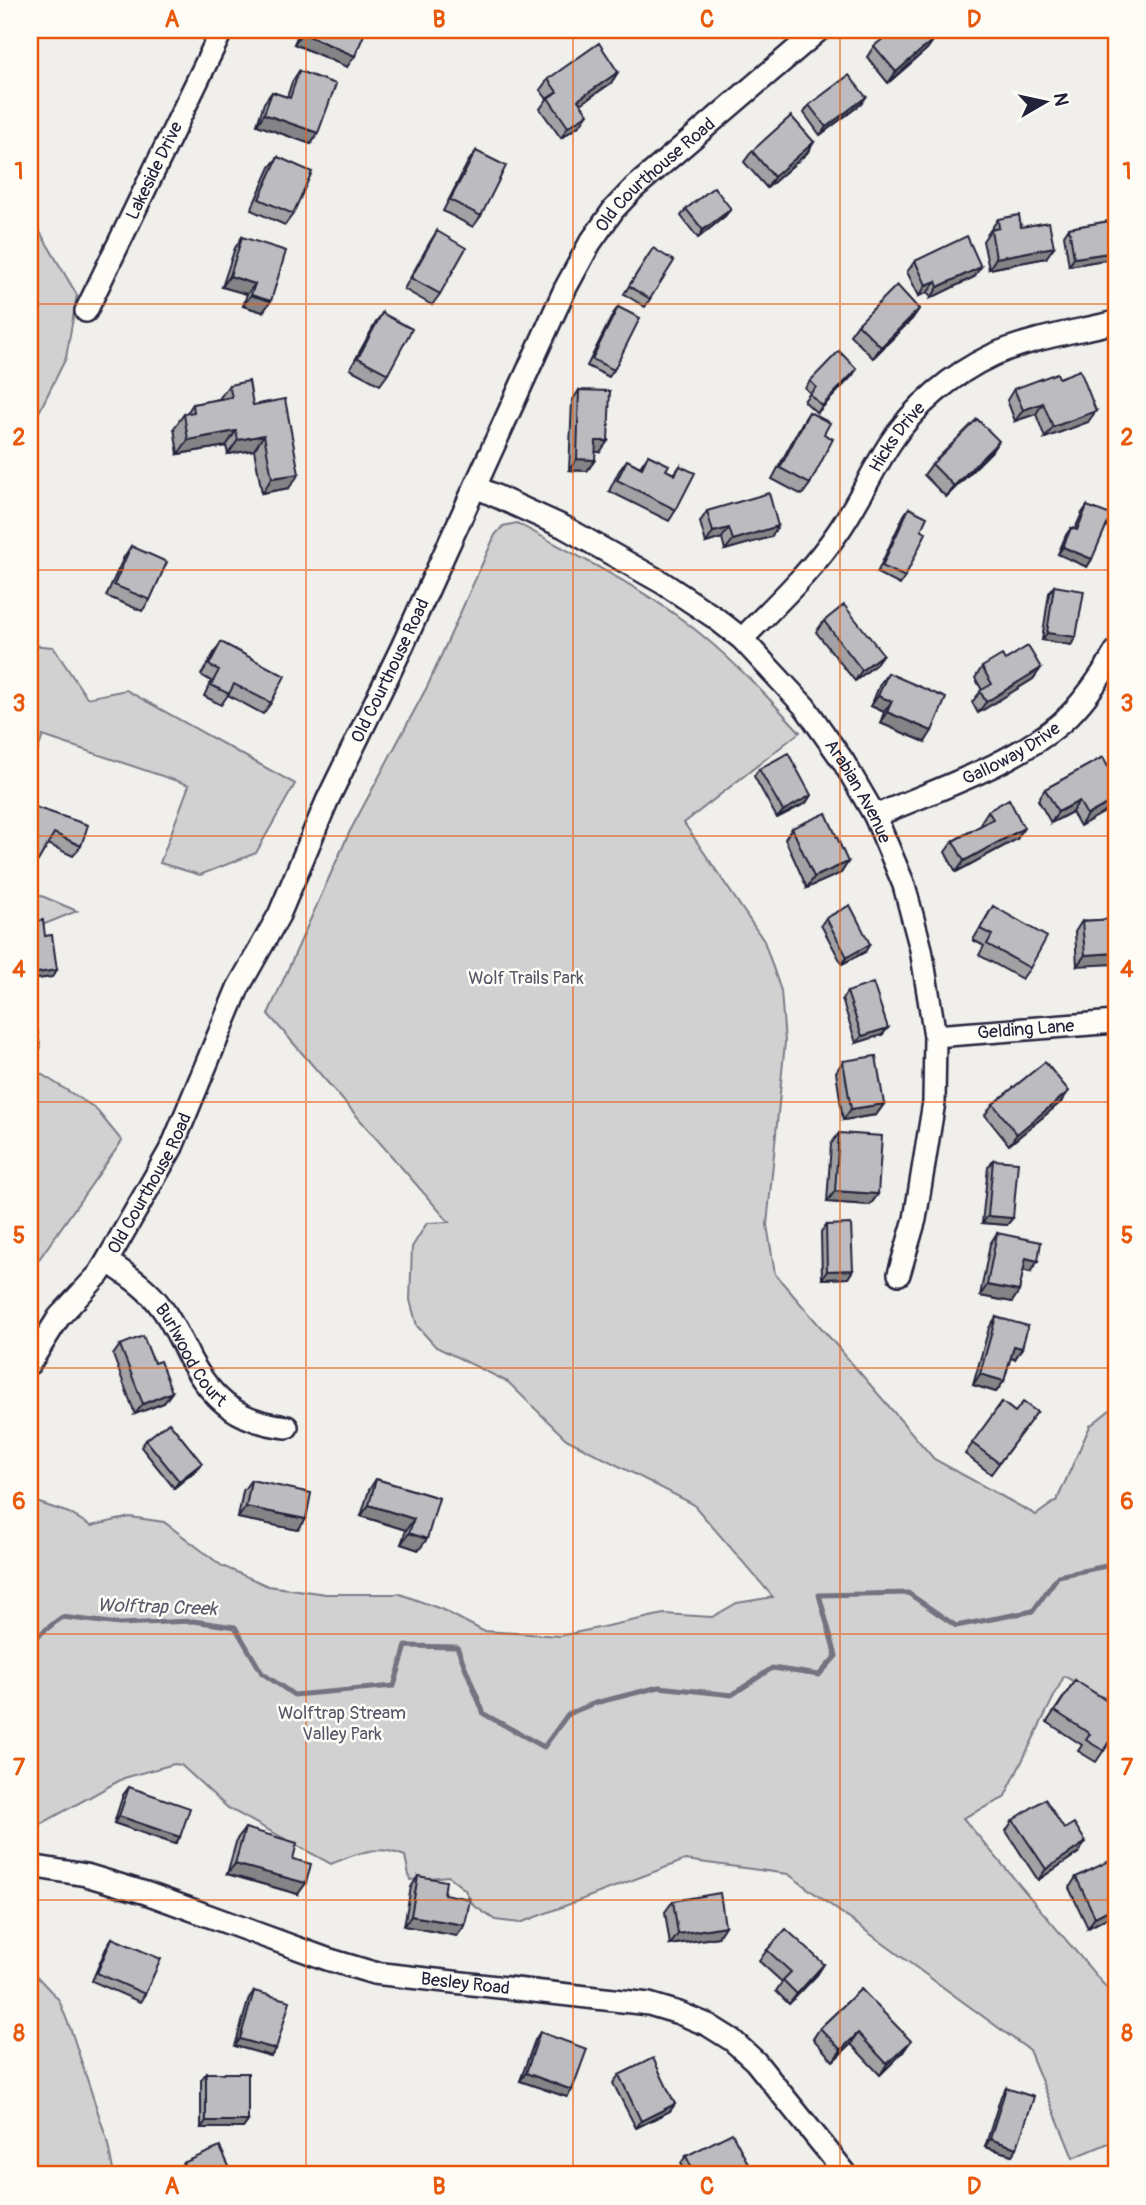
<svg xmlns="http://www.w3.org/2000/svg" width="1146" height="2205" viewBox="0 0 1146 2205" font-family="Pangolin,sans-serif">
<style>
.green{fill:#d2d1d1;stroke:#7a7a86;stroke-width:2}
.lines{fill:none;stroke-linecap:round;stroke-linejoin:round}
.stream{stroke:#737381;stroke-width:5}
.minor-casing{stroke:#22223b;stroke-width:26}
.minor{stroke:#fdfcf7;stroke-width:21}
.wall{fill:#a2a2a5;stroke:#22223b;stroke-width:2}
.shaded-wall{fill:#848486;stroke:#22223b;stroke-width:2}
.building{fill:#bcbcc0;stroke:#22223b;stroke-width:2}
.grid{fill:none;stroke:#e8590c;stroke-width:2;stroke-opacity:0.55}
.labels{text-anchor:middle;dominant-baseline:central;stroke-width:5;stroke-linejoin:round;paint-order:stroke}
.street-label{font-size:18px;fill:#22223b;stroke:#fdfcf7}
.park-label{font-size:18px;fill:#575768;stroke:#fdfcf7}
.water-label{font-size:19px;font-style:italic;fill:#58586a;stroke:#fdfcf7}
.neatline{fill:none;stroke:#e8590c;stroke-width:2.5}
.grid-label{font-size:23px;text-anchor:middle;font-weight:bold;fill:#e8590c}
</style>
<rect width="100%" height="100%" fill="#f0efec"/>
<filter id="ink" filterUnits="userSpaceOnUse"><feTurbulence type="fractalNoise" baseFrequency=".0143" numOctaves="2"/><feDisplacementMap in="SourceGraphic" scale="14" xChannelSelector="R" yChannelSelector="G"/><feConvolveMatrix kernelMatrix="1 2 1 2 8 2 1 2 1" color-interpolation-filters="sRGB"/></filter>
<g filter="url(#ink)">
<path class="green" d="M30 215 77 295 66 358 39 412 30 417Z
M517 523C573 554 632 582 684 621 727 653 764 693 800 732L684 823 764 941 781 991 785 1042 767 1225 775 1274 934 1459 1036 1515 1057 1500 1090 1426 1116 1405V1704L1064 1676 1004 1798 963 1818 1116 1999V2140L1073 2158 1029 2050 788 1874 685 1860 520 1923 495 1920 473 1905 465 1890 448 1876 410 1880 405 1856C375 1844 359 1853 331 1864L228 1808 181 1765 174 1764 124 1778 30 1830V1500L69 1513 91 1526 130 1517 164 1522 222 1566 268 1586 326 1594H400L441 1609 483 1631 560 1636 664 1614 712 1617 737 1603 773 1597 693 1504 566 1439 508 1382 436 1347 417 1326 410 1300 412 1247 427 1223 449 1222 268 1014 349 833 428 685 495 535 503 526Z
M30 645 53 647 87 698 126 690 295 784 256 853 200 875 160 863 189 785 43 736 30 770Z
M30 891 77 911 30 930Z
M30 1067 95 1108 122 1141 30 1272Z
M30 1969 59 2000 72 2033 107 2140 114 2175H30Z"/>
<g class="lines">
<path class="stream" d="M30 1642 62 1617 119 1624 193 1621 235 1627 262 1673 294 1695 394 1686 406 1646 457 1647 484 1714 544 1747 568 1714 595 1703 659 1687 732 1695 772 1668 819 1675 836 1656 819 1595 908 1593 956 1626 1033 1611 1058 1576 1116 1564"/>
<g class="minor-casing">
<g id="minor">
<path id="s1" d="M86 311 222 30"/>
<path id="s2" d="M476 487 564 527 663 583 714 617 742 639 805 707 843 761 875 816 904 885 921 949 935 1036 934 1102 915 1219 899 1274"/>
<path id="s3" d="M742 639C775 605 811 572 838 532 857 505 871 473 889 445 913 407 952 374 993 355 1031 338 1075 332 1116 322"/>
<path id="s4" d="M875 816C935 790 1012 765 1061 723 1084 703 1101 677 1116 651"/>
<path id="s5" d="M935 1036 1116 1022"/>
<path id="s6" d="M107 1261C127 1275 147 1287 161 1307 173 1323 181 1341 190 1359 213 1401 239 1422 287 1427"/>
<path id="s7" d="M30 1363 59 1317 99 1274 107 1261 172 1147 238 988 279 915 327 801 402 647 565 289 590 243 614 209 634 188 819 30"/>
<path id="s8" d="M30 1866 86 1875 146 1893 327 1959 374 1973 649 2004 679 2013 708 2025 732 2040 755 2061 847 2175"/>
</g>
</g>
<use href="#minor" class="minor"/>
</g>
<path class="wall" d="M300 30H366L347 67 294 44Z
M935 38 927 49 888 83 867 57 874 46Z
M299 71 318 133 311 144 257 125 264 103 272 92 287 97 292 82Z
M618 72 611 83 581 104 580 125 561 138 540 109 547 99 540 90 548 79Z
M866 97 861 104 820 135 804 113 809 105Z
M814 142 807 153 767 188 744 162 752 151Z
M476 151 481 216 473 227 443 211 468 162Z
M278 157 293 214 285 225 251 210 270 167Z
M686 209 725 216 698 238 681 216Z
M998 219 1021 227 1046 258 989 269 983 241Z
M1116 220V258L1069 266 1064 235 1069 228Z
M437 231 440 294 432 305 404 289 430 242Z
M242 237 263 312 243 306 247 294 222 287 235 248Z
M648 256 650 299 645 307 624 294Z
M915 261 974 277 931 298 928 292 919 296 907 272Z
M618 307 614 370 609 377 587 366 613 314Z
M919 309 912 319 873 358 850 335 858 324Z
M382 313 388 374 380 385 350 369 375 324Z
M852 376 817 413 804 401 810 393 805 388 810 381Z
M1059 378 1088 422 1045 438 1036 414 1015 421 1007 400 1014 389Z
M229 385 253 405 289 488 262 493 254 450 228 454 226 446 178 454 174 428 184 414 187 413 193 404 219 399Z
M579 390 600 452H595V460L587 471 569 470 572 401Z
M809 412 824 434 810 484 802 495 772 479 802 423Z
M991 452 946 497 924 475 932 464Z
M648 455 666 470 674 474 680 466 676 510 669 521 609 491 619 471 627 460 640 467Z
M1087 506 1092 559 1087 567 1058 554 1066 535 1071 528 1075 529 1082 513Z
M909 508 921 530 905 577 900 585 877 573 904 515Z
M707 511 778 526 771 537 725 550 722 538 706 543 700 522Z
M131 546 150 600 142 611 106 596 124 557Z
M1054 586 1076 637 1071 645 1042 640 1049 593Z
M824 621 875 665 855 681 816 632Z
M221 642 271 703 263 714 228 695 221 705 204 696 211 681 201 675 214 653Z
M1005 660 1041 668 1033 679 978 713 972 702 982 690 975 678 982 667Z
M888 673 925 742 880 723 884 712 871 706 880 684Z
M1116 751V761L1112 758Z
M759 769 811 795 806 803 777 818 754 776Z
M1116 783 1115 806 1080 826 1072 812 1051 823 1038 800 1045 789Z
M32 806 81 846 73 856 48 844 31 872 30 809Z
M988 811 1017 839 956 872 945 852 953 841 982 825 981 822Z
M792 828 848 862 841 873 807 888 785 839Z
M993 906 1030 968 1022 979 979 955 984 946 973 940Z
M826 918 865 952 842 964 821 925Z
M1116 919 1077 966 1075 932 1082 921Z
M847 992 888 1028 882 1035 856 1043 842 999Z
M843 1061 884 1104 876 1115 843 1120 836 1072Z
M1061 1102 1009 1145 985 1115 993 1104Z
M839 1133 878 1194 870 1205 827 1202 831 1144Z
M993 1160 1007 1225 982 1223 988 1167Z
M826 1225 853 1270 848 1278 822 1279 821 1232Z
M997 1233 1030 1272 1023 1270 1019 1291 1012 1302 980 1296 990 1244Z
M996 1317 1022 1348 1015 1359 1010 1358 1004 1381 996 1392 973 1385 989 1328Z
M120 1345 154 1363 172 1392 164 1403 135 1414 113 1355Z
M1002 1402 1015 1412H1037L991 1474 965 1454Z
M146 1440 196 1470 174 1488 141 1447Z
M376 1479 439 1498 419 1550 401 1544 406 1530 361 1516 369 1490Z
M251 1480 306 1519 298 1530 238 1518 243 1491Z
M1075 1680 1116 1732 1096 1762 1078 1751 1082 1745 1047 1722Z
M129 1787 180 1837 175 1844 114 1823 123 1795Z
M1013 1820 1078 1853 1038 1880 1006 1831Z
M245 1828 293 1859 298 1894 227 1874 237 1839Z
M418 1876 444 1894 465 1925 457 1936 404 1926 411 1887Z
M1116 1876V1934L1115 1935 1107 1918 1088 1928 1069 1888 1076 1877Z
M673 1901 718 1937 670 1945 665 1912Z
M112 1938 145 1994 140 2002 92 1981 107 1946Z
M767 1950 824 1964 817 1975 789 2004 776 1991 782 1982 759 1961Z
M861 1989 903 2052 880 2075 851 2044 833 2061 813 2039 820 2028Z
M254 1991 276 2049 271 2056 235 2046 249 1998Z
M540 2032 567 2097 520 2081 535 2040Z
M206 2073 248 2121 243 2128H201V2080Z
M619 2075 675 2104 670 2111 636 2128 613 2083Z
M1006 2088 1012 2155 985 2147 1001 2096Z
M686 2156 749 2175H687L681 2163Z
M183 2163 233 2175H180L178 2170Z"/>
<path class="shaded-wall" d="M302 33 355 56 347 67 294 44Z
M935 38 927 49 888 83 896 72Z
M618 72 611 83 570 111 578 100Z
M866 97 861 104 820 135 826 127Z
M264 114 318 133 311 144 257 125Z
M588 114 580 125 561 138 568 127Z
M814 142 807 153 767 188 774 177Z
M731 209 725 216 698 238 703 230Z
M1054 247 1046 258 989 269 996 258Z
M1116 252V258L1069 266 1074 258Z
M981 267 974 277 931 298 938 287Z
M230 276 255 284 247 294 222 287Z
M936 281 928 292 919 296 926 285Z
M251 295 271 301 263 312 243 306Z
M919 309 912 319 873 358 881 347Z
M857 369 852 376 817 413 822 406Z
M1043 403 1036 414 1015 421 1023 410Z
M1096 411 1088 422 1045 438 1053 427Z
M236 431 226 446 178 454 188 440Z
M264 435 254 450 228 454 238 440Z
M596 441H608L600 452H588Z
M999 441 991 452 946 497 954 486Z
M577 459 595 460 587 471 569 470Z
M299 474 289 488 262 493 272 478Z
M778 526 771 537 725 550 733 540Z
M729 528 722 538 706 543 713 532Z
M1063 547 1092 559 1087 567 1058 554Z
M1047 633 1076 637 1071 645 1042 640Z
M883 654 875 665 855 681 862 670Z
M1041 668 1033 679 978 713 986 702Z
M878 696 892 701 884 712 871 706Z
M887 712 932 731 925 742 880 723Z
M811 795 806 803 777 818 783 811Z
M1116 799 1115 806 1080 826 1087 815Z
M1079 801 1072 812 1051 823 1058 812Z
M1024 828 1017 839 956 872 964 861Z
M848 862 841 873 807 888 814 877Z
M870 944 865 952 842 964 847 957Z
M1116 953V964L1077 966 1085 955Z
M57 970 52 977 30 980V974Z
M888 1028 882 1035 856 1043 862 1036Z
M40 1048 37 1052 30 1053V1049Z
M1069 1091 1061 1102 1009 1145 1017 1134Z
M884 1104 876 1115 843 1120 851 1109Z
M835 1191 878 1194 870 1205 827 1202Z
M988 1216 1013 1218 1007 1225 982 1223Z
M1026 1258 1038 1261 1030 1272 1018 1269Z
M853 1270 848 1278 822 1279 827 1271Z
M987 1285 1019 1291 1012 1302 980 1296Z
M1014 1346 1022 1348 1015 1359 1006 1357Z
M980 1374 1004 1381 996 1392 973 1385Z
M172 1392 164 1403 135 1414 143 1404Z
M202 1463 196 1470 174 1488 179 1481Z
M369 1505 414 1519 406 1530 361 1516Z
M246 1507 306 1519 298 1530 238 1518Z
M409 1533 427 1539 419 1550 401 1544Z
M119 1816 180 1837 175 1844 114 1823Z
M1086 1842 1078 1853 1038 1880 1046 1869Z
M235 1864 306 1883 298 1894 227 1874Z
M1114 1907 1107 1918 1088 1928 1095 1917Z
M411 1916 465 1925 457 1936 404 1926Z
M725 1926 718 1937 670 1945 678 1934Z
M824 1964 817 1975 789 2004 797 1994Z
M858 2033 851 2044 833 2061 841 2050Z
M240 2039 276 2049 271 2056 235 2046Z
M911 2041 903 2052 880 2075 887 2064Z
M526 2073 572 2090 567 2097 520 2081Z
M675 2104 670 2111 636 2128 641 2121Z
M206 2121H248L243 2128H201Z
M990 2139 1017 2148 1012 2155 985 2147Z"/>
<path class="building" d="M304 30H366L355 56 302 33Z
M894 30H928L935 38 896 72 874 46Z
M599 43 618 72 578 100 588 114 568 127 548 98 557 92 548 79Z
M299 71 336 84 318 133 264 114 272 92 290 98Z
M849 75 866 97 826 127 809 105Z
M791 116 814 142 774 177 752 151Z
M476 151 506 166 481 216 450 200Z
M278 157 312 172 293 214 259 199Z
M714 187 731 209 703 230 686 209Z
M1019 215 1021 227 1049 222 1054 247 996 258 991 230 999 228 998 219Z
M1116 220V252L1074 258 1069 228Z
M437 231 466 248 440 294 411 278Z
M967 236 981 267 938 287 936 281 926 285 915 261Z
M242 237 286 251 271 301 251 295 255 284 230 276Z
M653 248 674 261 650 299 629 286Z
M897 285 919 309 881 347 858 324Z
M618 307 640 318 614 370 592 359Z
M382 313 412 329 388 374 358 358Z
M839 351 857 369 822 406 810 394 816 387 810 381Z
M1080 370 1096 411 1053 427 1043 403 1023 410 1014 389 1057 373 1059 378Z
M249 381 253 405 285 399 299 474 272 478 264 435 238 440 236 431 188 440 184 414 194 412 193 404 232 397 229 385Z
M579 390 610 391 608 441H596L595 460 577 459Z
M809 412 830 423 824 434 833 439 810 484 780 468Z
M977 419 999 441 954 486 932 464Z
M648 455 669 465 666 470 675 475 680 466 695 473 676 510 617 480 627 460 642 468Z
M769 493 778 526 733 540 729 528 713 532 707 511Z
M1087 506 1111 515 1092 559 1063 547 1071 528 1077 530Z
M909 508 927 517 921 530 926 533 905 577 882 566Z
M131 546 167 562 150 600 114 585Z
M1054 586 1084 591 1076 637 1047 633Z
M844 605 883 654 862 670 824 621Z
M221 642 285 676 271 703 234 684 229 694 211 685 219 670 209 665Z
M1028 646 1041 668 986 702 980 691 992 684 982 667 1002 655 1005 660Z
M888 673 946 698 932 731 887 712 892 701 878 696Z
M788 753 811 795 783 811 759 769Z
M1103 757 1116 783V799L1087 815 1079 801 1058 812 1045 789Z
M1009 799 1024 828 964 861 953 841 993 819 988 811Z
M32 806 88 825 81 846 54 833 38 861 30 857V810Z
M826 813 848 862 814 877 792 828Z
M850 905 870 944 847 957 826 918Z
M993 906 1047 937 1030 968 987 944 992 935 980 929Z
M1116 919V953L1085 955 1082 921Z
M43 920 45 936 52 935 57 970 30 974V922Z
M873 983 888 1028 862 1036 847 992Z
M35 1016 40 1048 30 1049V1017Z
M876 1056 884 1104 851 1109 843 1061Z
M1045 1062 1069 1091 1017 1134 993 1104Z
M30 1082H34L33 1144H30Z
M839 1133 882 1136 878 1194 835 1191Z
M993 1160 1018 1162 1013 1218 988 1216Z
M851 1224 853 1270 827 1271 826 1225Z
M997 1233 1041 1242 1038 1261 1026 1258 1019 1291 987 1285Z
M996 1317 1028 1326 1022 1348 1014 1346 1004 1381 980 1374Z
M143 1336 154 1363 160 1361 172 1392 143 1404 120 1345Z
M1002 1402 1015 1412 1023 1402 1037 1412 999 1463 972 1443Z
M169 1422 202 1463 179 1481 146 1440Z
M376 1479 439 1498 427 1539 409 1533 414 1519 369 1505Z
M251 1480 311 1493 306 1519 246 1507Z
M1075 1680 1116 1707V1732L1104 1751 1086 1740 1090 1734 1055 1711Z
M129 1787 190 1808 180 1837 119 1816Z
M1045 1799 1064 1829 1074 1823 1086 1842 1046 1869 1013 1820Z
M245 1828 297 1843 293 1859 311 1864 306 1883 235 1864Z
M1109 1861 1116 1876V1911L1114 1907 1095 1917 1076 1877Z
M418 1876 446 1881 444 1894 470 1899 465 1925 411 1916Z
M720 1893 725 1926 678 1934 673 1901Z
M786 1929 824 1964 797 1994 783 1980 791 1972 767 1950Z
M112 1938 161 1959 145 1994 97 1973Z
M861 1989 911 2041 887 2064 858 2033 841 2050 820 2028Z
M254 1991 290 2001 276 2049 240 2039Z
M540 2032 587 2049 572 2090 526 2073Z
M653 2058 675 2104 641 2121 619 2075Z
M206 2073H248V2121H206Z
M1006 2088 1034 2097 1017 2148 990 2139Z
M732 2133 752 2171 744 2175H695L686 2156Z
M220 2147 233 2175H189L183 2163Z
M643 2172 645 2175H635Z"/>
</g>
<path class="grid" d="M306 30V2175M573 30V2175M840 30V2175M30 304H1116M30 570H1116M30 836H1116M30 1102H1116M30 1368H1116M30 1634H1116M30 1900H1116"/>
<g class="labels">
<g class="street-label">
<text stroke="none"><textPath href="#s1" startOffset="156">Lakeside Drive</textPath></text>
<text stroke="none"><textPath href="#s7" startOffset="1351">Old Courthouse Road</textPath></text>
<text stroke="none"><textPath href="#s3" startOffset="256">Hicks Drive</textPath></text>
<text stroke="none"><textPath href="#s7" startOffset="784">Old Courthouse Road</textPath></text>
<text stroke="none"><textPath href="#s4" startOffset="150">Galloway Drive</textPath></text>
<text stroke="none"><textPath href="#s2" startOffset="500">Arabian Avenue</textPath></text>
<text stroke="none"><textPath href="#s5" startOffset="91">Gelding Lane</textPath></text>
<text stroke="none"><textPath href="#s7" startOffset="217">Old Courthouse Road</textPath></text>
<text stroke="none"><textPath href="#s6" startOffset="128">Burlwood Court</textPath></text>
<text stroke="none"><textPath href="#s8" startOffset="453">Besley Road</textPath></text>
</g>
<g class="park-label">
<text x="526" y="978">Wolf Trails Park</text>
<text x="342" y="1713">Wolftrap Stream<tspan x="342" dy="21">Valley Park</tspan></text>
</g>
<g class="water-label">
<text transform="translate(157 1607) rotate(2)">Wolftrap Creek</text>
</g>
</g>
<rect width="1146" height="2205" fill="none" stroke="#fdfcf7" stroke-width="77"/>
<g transform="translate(1045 102) rotate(81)" stroke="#fdfcf7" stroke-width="5" paint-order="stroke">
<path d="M0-5L12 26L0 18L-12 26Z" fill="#22223b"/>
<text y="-10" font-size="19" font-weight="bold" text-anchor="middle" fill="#22223b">N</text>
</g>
<rect x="38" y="38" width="1070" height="2128" class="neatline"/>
<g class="grid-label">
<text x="172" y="27">A</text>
<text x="439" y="27">B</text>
<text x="707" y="27">C</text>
<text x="974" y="27">D</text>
<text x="19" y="179">1</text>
<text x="1127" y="179">1</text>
<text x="19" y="445">2</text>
<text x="1127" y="445">2</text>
<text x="19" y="711">3</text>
<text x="1127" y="711">3</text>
<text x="19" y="977">4</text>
<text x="1127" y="977">4</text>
<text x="19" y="1243">5</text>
<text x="1127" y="1243">5</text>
<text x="19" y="1509">6</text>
<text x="1127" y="1509">6</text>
<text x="19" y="1775">7</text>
<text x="1127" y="1775">7</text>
<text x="19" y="2041">8</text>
<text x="1127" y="2041">8</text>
<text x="172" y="2194">A</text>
<text x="439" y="2194">B</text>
<text x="707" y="2194">C</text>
<text x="974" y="2194">D</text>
</g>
</svg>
